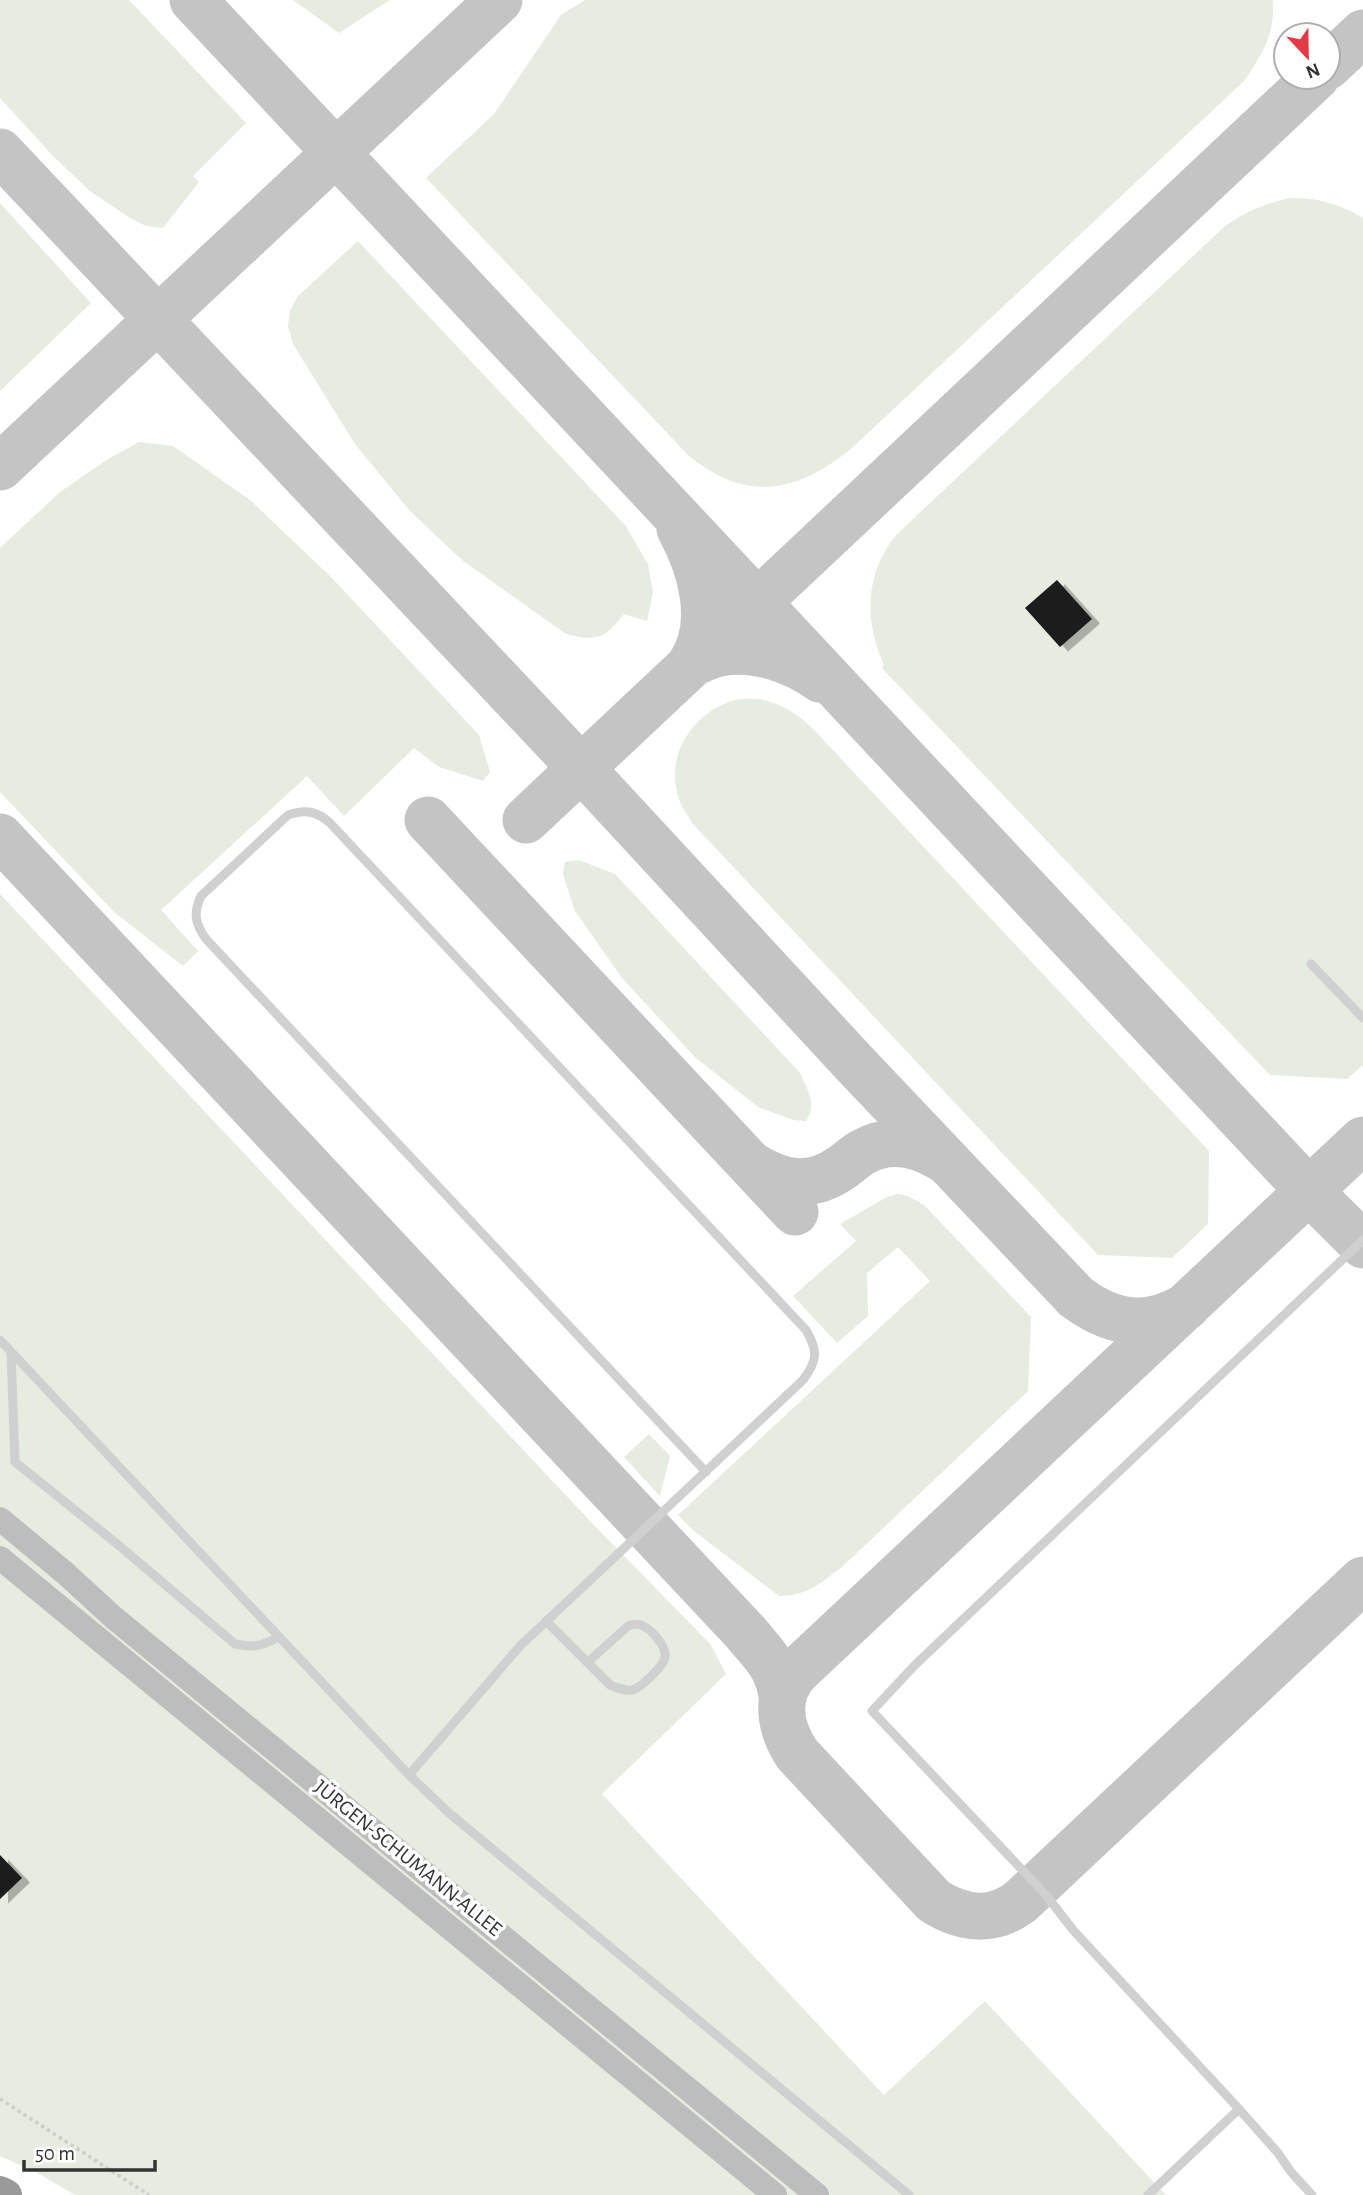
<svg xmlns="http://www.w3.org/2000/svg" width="1363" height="2195" viewBox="0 0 1363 2195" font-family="'Alegreya Sans',sans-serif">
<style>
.green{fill:#e6ecdf}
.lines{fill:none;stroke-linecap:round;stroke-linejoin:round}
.taxiway{stroke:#c4c4c4;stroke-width:47}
.building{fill:#1a1a1a;filter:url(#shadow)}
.path{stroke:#cdcdcd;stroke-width:3.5;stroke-dasharray:3.5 3.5;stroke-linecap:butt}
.lane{stroke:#d0d0d0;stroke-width:9}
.secondary{stroke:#bdbdbd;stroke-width:24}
.highway{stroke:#9a9a9a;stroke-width:32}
.labels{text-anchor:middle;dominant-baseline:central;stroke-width:7;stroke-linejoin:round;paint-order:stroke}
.street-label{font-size:21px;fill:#333;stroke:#fff}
</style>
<defs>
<filter id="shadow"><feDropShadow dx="8" dy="4.5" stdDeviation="0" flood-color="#0004"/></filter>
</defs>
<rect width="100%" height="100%" fill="#fff"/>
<path class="green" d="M0 0H129L246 123 193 176 199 182 163 228 146 226 130 218 90 191 53 156 0 98Z
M293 0H390L339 33Z
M585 0H1273C1275 34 1263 52 1245 80L852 448C796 494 745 503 687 454L426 178 494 114 561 15Z
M1289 198C1318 198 1337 203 1363 218V1065L1347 1079 1270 1075 882 668 884 665C867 627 864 585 887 548 893 537 904 528 913 519L1224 227C1244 212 1264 204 1289 198Z
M0 203 91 303 0 391Z
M358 241 625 525 648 564 653 592 647 621 624 614C606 638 596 642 566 634L462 560 410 511 355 444 293 344 288 326 290 311 297 297Z
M139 442 173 446 250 500 332 578 479 735 490 772 483 781 439 767 414 748 344 816 307 776 161 910 198 951 183 966 114 912 0 792V548L60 492 108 459Z
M759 699C785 705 795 712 814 730L1209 1151 1208 1224 1172 1258 1098 1255 692 823C688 815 681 807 679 799 665 757 690 715 732 701 740 698 750 699 759 699Z
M579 860 615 874 800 1073C807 1089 818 1105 806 1121L793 1120 758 1107 695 1057 622 978 575 911 563 874 565 862Z
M0 894 592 1523 710 1644 726 1674 602 1794 884 2095 985 2001 1166 2195H75L34 2171 0 2156Z
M898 1194 908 1196 924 1205 1031 1317 1028 1391 842 1567C819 1584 809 1595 779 1596L694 1531 678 1515 930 1281 898 1247 867 1273 868 1316 837 1343 793 1296 856 1241 840 1224 887 1197Z
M649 1434 670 1456 660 1496 624 1457Z"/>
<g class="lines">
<path class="taxiway" d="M193 0 1309 1191 1363 1245
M1328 66 1363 33
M0 152 581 768 855 1064 1076 1297C1112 1324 1147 1330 1187 1306
M0 467 499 0
M680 529C702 569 717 625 690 665 699 660 710 655 720 653 754 646 793 660 820 679
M428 820 795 1212
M526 820 1316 77
M0 837 746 1633C764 1655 778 1666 782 1696
M1363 1140 796 1672C774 1697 780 1728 797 1754L934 1901C963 1919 992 1923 1020 1902L1363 1580
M750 1164C780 1183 810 1190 841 1168 849 1163 855 1156 863 1152 891 1136 920 1144 945 1160"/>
</g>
<path class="building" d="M1057 580 1092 619 1060 647 1025 608Z
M0 1855 22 1878 0 1899Z"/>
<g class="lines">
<path class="path" d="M0 2099 149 2195"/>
<path class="lane" d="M1311 964 1363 1018
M0 1340 409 1775 449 1813 909 2195
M11 1352 15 1462 116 1543 235 1644C252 1648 263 1646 278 1637
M546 1621 610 1685C617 1688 624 1691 632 1690 641 1688 665 1665 665 1656 666 1646 652 1630 643 1626 638 1623 633 1624 628 1626L588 1662
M409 1775 520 1646 803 1380C818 1360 818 1351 806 1330L330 823C317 811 305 809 288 815L201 896C193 913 195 924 206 939L706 1472
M1148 2195 1239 2109
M1312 2195 1291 2172 1278 2153 1239 2109 1073 1930 1046 1895 872 1711 915 1665 1363 1240"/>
<path class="secondary" d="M0 1519 65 1573 113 1617 817 2195
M0 1558 775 2195"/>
<path class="highway" d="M0 2192 6 2195"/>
</g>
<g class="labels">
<g class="street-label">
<text transform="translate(408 1858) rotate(39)">JÜRGEN-SCHUMANN-ALLEE</text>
</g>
</g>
<g transform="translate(1307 56) rotate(158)"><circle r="33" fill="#ffffff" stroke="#adadad" stroke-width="2"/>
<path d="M0-5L12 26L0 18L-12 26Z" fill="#e63946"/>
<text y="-10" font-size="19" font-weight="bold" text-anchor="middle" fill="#333333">N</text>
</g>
<path d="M24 2160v10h131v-10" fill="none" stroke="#333333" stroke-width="3.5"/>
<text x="35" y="2160" font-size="21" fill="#333333" stroke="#ffffff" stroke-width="5" paint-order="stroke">50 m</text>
</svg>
